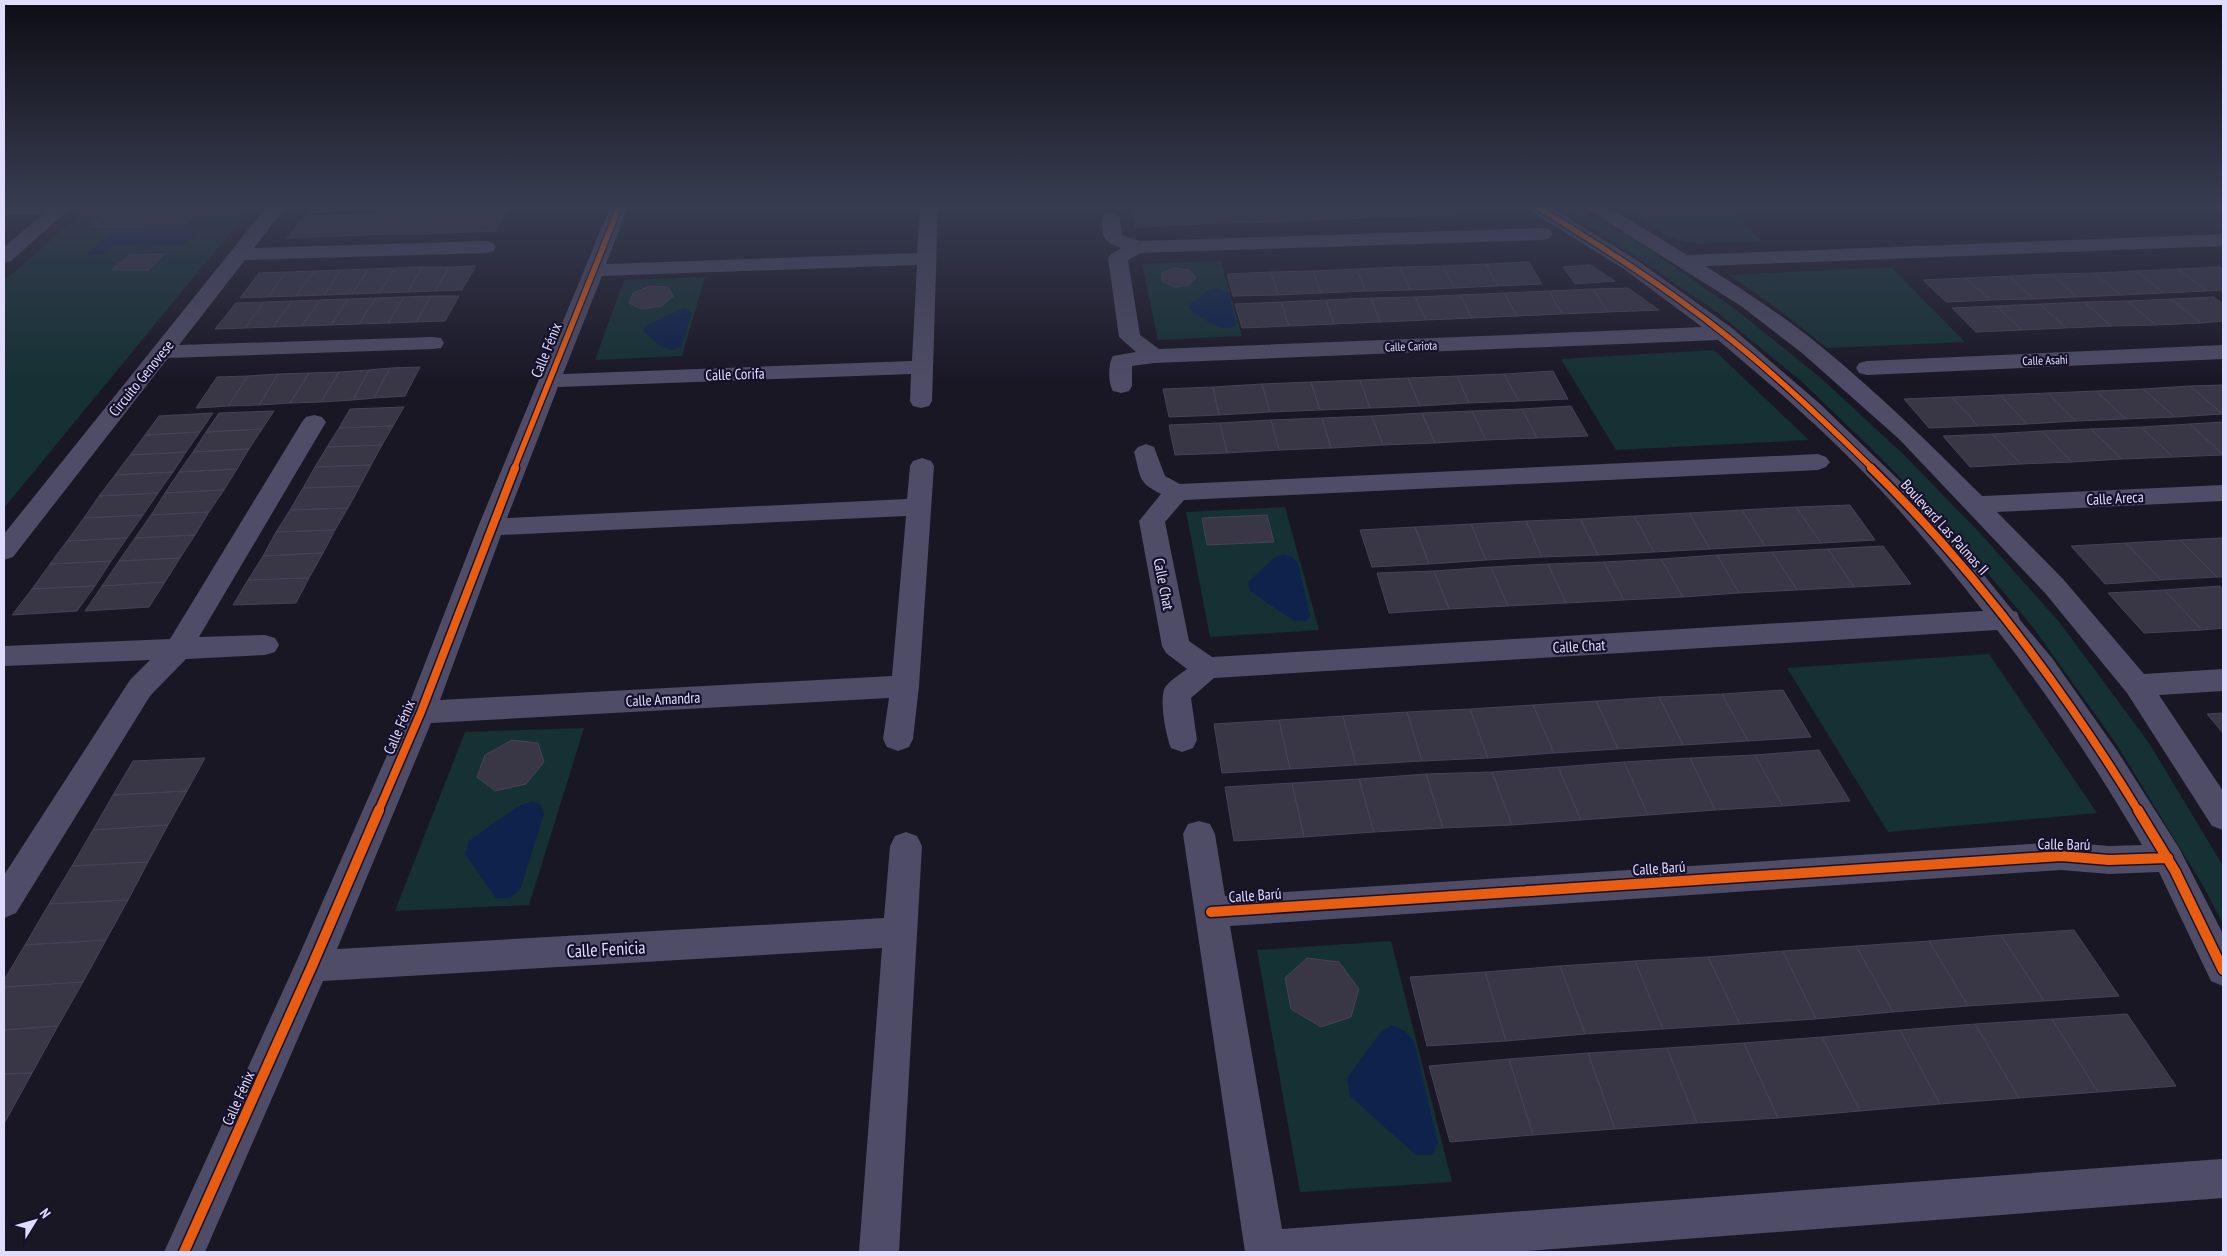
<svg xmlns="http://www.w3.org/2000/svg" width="2227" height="1256" viewBox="0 0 2227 1256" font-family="'PT Sans Narrow',sans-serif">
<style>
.green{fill:#153133}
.water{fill:#0e234b}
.building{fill:#393646;stroke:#474258}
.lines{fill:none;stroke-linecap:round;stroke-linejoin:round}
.street{fill:#4e4c66;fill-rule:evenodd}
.cycleway-far2-casing{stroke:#16112b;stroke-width:8}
.cycleway-far1-casing{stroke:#16112b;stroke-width:11}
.cycleway-casing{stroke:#16112b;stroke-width:13}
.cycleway-far2{stroke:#e95d12;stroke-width:5.5}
.cycleway-far1{stroke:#e95d12;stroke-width:8}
.cycleway{stroke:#e95d12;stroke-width:10}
.labels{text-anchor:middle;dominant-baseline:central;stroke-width:4.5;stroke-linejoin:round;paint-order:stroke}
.far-street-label{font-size:12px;fill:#e0dcff;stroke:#16112b}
.street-label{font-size:15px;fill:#e0dcff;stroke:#16112b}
.near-street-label{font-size:18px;fill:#e0dcff;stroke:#16112b}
</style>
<rect width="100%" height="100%" fill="#1a1725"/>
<path class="green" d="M90 205H253L4 508V281Z
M1554 205H1575L1640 243 1735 309 1822 379 1903 454 1980 533 2060 623 2149 743 2223 866V924L2205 889 2117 745 2032 626 1956 536 1880 457 1801 381 1718 313 1625 249Z
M1618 205H1729L1762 242 1695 244 1670 238Z
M1221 261 1242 336 1158 340 1142 264Z
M1891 267 1965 342 1827 348 1775 307 1729 275Z
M705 277 682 356 595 360 624 280Z
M1714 350 1809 440 1616 450 1561 359Z
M1285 507 1319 630 1210 637 1186 512Z
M1989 654 2097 813 1888 832 1787 668Z
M584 728 529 905 395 911 465 732Z
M1391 941 1452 1182 1300 1192 1257 950Z"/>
<path class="water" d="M111 232H197L184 245H155L152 247 142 248 143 245H114L104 255H86Z
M1217 288 1229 293 1236 325C1223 335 1201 317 1190 310L1188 305 1209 290Z
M684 308 689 310 692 314 681 347C666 356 655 341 643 331L645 326Z
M1283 554 1292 557 1298 563 1310 615 1306 621H1294L1250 591 1248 582 1274 558Z
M533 801 541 805 544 814 520 890 510 898H496L465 854 469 841 517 807Z
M1392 1025 1405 1031 1414 1042 1438 1143 1432 1155H1416L1350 1096 1347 1078 1380 1033Z"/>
<path class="building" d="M161 205H180L170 214H195L185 224H147L143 227H89L111 209H157Z
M312 205H337L332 212 306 213Z
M337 205H362L357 211 332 212Z
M362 205H386L383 210 357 211Z
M386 205H411L408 209 383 210Z
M411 205H436L433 209H408Z
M436 205H461L459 208 433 209Z
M461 205H485L484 207 459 208Z
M1213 205H1255L1260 222 1218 223Z
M1213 205 1218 223 1177 225 1172 206Z
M1255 205H1295L1301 220 1260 222Z
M1295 205H1337L1343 219 1301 220Z
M1337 205H1378L1384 217 1343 219Z
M1378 205H1419L1425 216 1384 217Z
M1419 205H1461L1466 214 1425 216Z
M1733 205H1774L1778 209 1738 210Z
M1774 205H1816L1818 207 1778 209Z
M1816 205H1857L1858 206 1818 207Z
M1172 206 1177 225 1135 227 1131 207Z
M482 210H507L496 231 470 232Z
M482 210 470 232 444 233 457 211Z
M457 211 444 233 418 234 431 212Z
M431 212 418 234H392L406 213Z
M381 213H406L392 234 366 235Z
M381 213 366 235 340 236 355 214Z
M355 214 340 236 313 237 330 215Z
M330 215 313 237 287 238 304 216Z
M164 254 149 270H112L129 255Z
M1529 262 1542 284 1498 286 1486 264Z
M1486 264 1498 286 1455 288 1443 266Z
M1590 265 1615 281 1575 284 1563 267Z
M476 266 462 290 435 291 449 267Z
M1443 266 1455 288 1410 290 1400 267Z
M422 267H449L435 291 408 292Z
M422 267 408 292 379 293 395 268Z
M1400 267 1410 290 1366 291 1356 269Z
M2220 267 2223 270V290L2207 291 2178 269Z
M395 268 379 293 352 294 368 269Z
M1174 268 1189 270 1196 278 1189 285 1174 287 1162 281V273Z
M368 269 352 294 324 295 341 270Z
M1356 269 1366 291 1321 293 1313 271Z
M2178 269 2207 291 2164 293 2136 271Z
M341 270 324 295 296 296 314 271Z
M314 271 296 296 268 297 286 272Z
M1313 271 1321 293 1278 295 1271 272Z
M2136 271 2164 293 2121 295 2094 273Z
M286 272 268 297 240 298 259 273Z
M1271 272 1278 295 1233 296 1227 274Z
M2094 273 2121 295 2077 297 2051 274Z
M2051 274 2077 297 2034 299 2009 276Z
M2009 276 2034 299 1990 300 1966 278Z
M1966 278 1990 300 1946 302 1923 280Z
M650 286 668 287 673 296 662 306 642 309 629 303 633 293Z
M1628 288 1659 310 1608 312 1593 289Z
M1593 289 1608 312 1562 314 1549 291Z
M1549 291 1562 314 1517 316 1504 293Z
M1504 293 1517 316 1472 318 1460 295Z
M1460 295 1472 318 1426 320 1415 297Z
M431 296H459L445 321 416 322Z
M431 296 416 322 388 323 404 297Z
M404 297 388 323 359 324 376 298Z
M1415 297 1426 320 1380 322 1371 298Z
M2214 297 2223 304V321L2201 323 2171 299Z
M376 298 359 324 331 325 348 299Z
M1371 298 1380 322 1334 324 1326 300Z
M348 299 331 325 302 326 320 300Z
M2171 299 2201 323 2156 325 2127 301Z
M320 300 302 326 273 327 292 301Z
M1326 300 1334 324 1289 326 1281 302Z
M292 301 273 327 245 328 264 302Z
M2127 301 2156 325 2111 326 2084 302Z
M264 302 245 328 215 329 236 303Z
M1281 302 1289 326 1242 328 1235 304Z
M2084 302 2111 326 2066 328 2040 304Z
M2040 304 2066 328 2022 330 1996 306Z
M1996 306 2022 330 1976 332 1952 308Z
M420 367 405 396 374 398 390 368Z
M390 368 374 398 353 400 369 370Z
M369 370 353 400 321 402 339 372Z
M1553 371 1568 399 1519 401 1504 374Z
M339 372 321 402 290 403 309 373Z
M309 373 290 403 259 405 278 374Z
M278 374 259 405 228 406 248 376Z
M1504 374 1519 401 1469 403 1457 376Z
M248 376 228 406 196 408 217 377Z
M1457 376 1469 403 1420 406 1408 378Z
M1408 378 1420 406 1370 408 1360 380Z
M1360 380 1370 408 1320 410 1311 382Z
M1311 382 1320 410 1270 412 1262 384Z
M1262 384 1270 412 1219 415 1213 387Z
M2223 385V414L2190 386Z
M2190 386 2222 414 2175 417 2143 389Z
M1213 387 1219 415 1169 417 1163 389Z
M2143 389 2175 417 2126 419 2096 391Z
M2096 391 2126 419 2076 421 2048 393Z
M2048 393 2076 421 2027 424 2000 395Z
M2000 395 2027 424 1978 426 1952 397Z
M1952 397 1978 426 1929 428 1904 399Z
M1571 406 1588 436 1537 438 1522 409Z
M404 407 393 426 339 428 350 409Z
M1522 409 1537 438 1486 440 1472 411Z
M274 411 262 429 206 432 219 413Z
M1472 411 1486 440 1435 443 1422 413Z
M213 413 200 432 145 435 159 416Z
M1422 413 1435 443 1383 445 1372 416Z
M1372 416 1383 445 1331 448 1322 418Z
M1322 418 1331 448 1279 450 1271 420Z
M1271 420 1279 450 1227 453 1220 423Z
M2223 422V454L2190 424Z
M1220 423 1227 453 1175 455 1169 425Z
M2190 424 2223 455 2173 457 2141 427Z
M393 426 382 445 327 447 339 428Z
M2141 427 2173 457 2122 459 2091 429Z
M262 429 249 449 193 452 206 432Z
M2091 429 2122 459 2072 462 2042 431Z
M2042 431 2072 462 2021 464 1992 434Z
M200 432 186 452 130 455 145 435Z
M1992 434 2021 464 1970 467 1943 436Z
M382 445 371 465 315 467 327 447Z
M249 449 237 469 179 472 193 452Z
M186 452 173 472 115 475 130 455Z
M371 465 360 486 303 488 315 467Z
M237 469 224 490 165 493 179 472Z
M173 472 158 493 99 496 115 475Z
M360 486 348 508 290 510 303 488Z
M224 490 209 512 151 515 165 493Z
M158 493 143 515 84 518 99 496Z
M1850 505 1875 540 1821 543 1796 507Z
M1796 507 1821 543 1765 546 1742 510Z
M348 508 335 530 276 532 290 510Z
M1742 510 1765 546 1710 549 1689 513Z
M209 512 195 535 135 538 151 515Z
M1689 513 1710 549 1654 552 1634 516Z
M143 515 127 538 67 541 84 518Z
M1267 515 1274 542 1207 545 1202 518Z
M1634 516 1654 552 1598 555 1580 519Z
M1580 519 1598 555 1542 557 1526 521Z
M1526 521 1542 557 1486 560 1471 524Z
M1471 524 1486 560 1429 564 1415 527Z
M1415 527 1429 564 1372 567 1360 530Z
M335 530 323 553 263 556 276 532Z
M195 535 180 558 119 561 135 538Z
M127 538 111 561 50 564 67 541Z
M2223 538V577H2217L2180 540Z
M2180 540 2217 577 2161 580 2126 543Z
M2126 543 2161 580 2105 584 2071 546Z
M1883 546 1911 584 1854 587 1828 549Z
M1828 549 1854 587 1797 590 1772 552Z
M1772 552 1797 590 1739 593 1717 555Z
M323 553 309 578 248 580 263 556Z
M1717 555 1739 593 1683 597 1661 559Z
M180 558 165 582 102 586 119 561Z
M1661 559 1683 597 1624 600 1604 562Z
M111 561 95 586 32 589 50 564Z
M1604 562 1624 600 1566 603 1548 564Z
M1548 564 1566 603 1508 606 1491 567Z
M1491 567 1508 606 1449 609 1434 571Z
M1434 571 1449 609 1389 613 1377 573Z
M309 578 296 603 233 605 248 580Z
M165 582 149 607 85 611 102 586Z
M95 586 77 611 12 615 32 589Z
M2220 586 2223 590V628L2202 630 2164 590Z
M2164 590 2202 630 2144 633 2108 593Z
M1783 690 1811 737 1748 741 1722 694Z
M1722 694 1748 741 1683 745 1659 697Z
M1659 697 1683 745 1618 749 1596 701Z
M1596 701 1618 749 1554 753 1533 705Z
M1533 705 1554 753 1488 758 1470 709Z
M1470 709 1488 758 1422 761 1407 712Z
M1407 712 1422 761 1356 765 1343 716Z
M2223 713V733L2207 714Z
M1343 716 1356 765 1290 769 1279 720Z
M1279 720 1290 769 1222 773 1214 724Z
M512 740 538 743 544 762 526 784 495 791 477 777 485 755Z
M1819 750 1850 801 1783 806 1755 755Z
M1755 755 1783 806 1715 810 1690 758Z
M205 758 187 791 113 795 133 761Z
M1690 758 1715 810 1648 815 1624 762Z
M1624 762 1648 815 1581 820 1558 767Z
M1558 767 1581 820 1512 825 1492 772Z
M1492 772 1512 825 1443 828 1426 774Z
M1426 774 1443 828 1374 832 1359 779Z
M1359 779 1374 832 1304 837 1292 783Z
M1292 783 1304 837 1234 841 1225 787Z
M187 791 168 825 93 830 113 795Z
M168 825 148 862 72 866 93 830Z
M148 862 128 900 49 904 72 866Z
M128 900 106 940 25 945 49 904Z
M2074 930 2119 996 2044 1001 2001 935Z
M2001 935 2044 1001 1968 1006 1929 941Z
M106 940 83 982 4 987V980L25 945Z
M1929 941 1968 1006 1893 1012 1856 946Z
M1856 946 1893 1012 1816 1019 1783 951Z
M1783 951 1816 1019 1740 1024 1708 957Z
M1708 957 1740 1024 1663 1029 1635 961Z
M1307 958 1339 962 1359 989 1351 1017 1321 1027 1291 1009 1285 978Z
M1635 961 1663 1029 1585 1034 1560 966Z
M1560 966 1585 1034 1506 1041 1485 972Z
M1485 972 1506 1041 1427 1046 1410 977Z
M83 982 58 1026 4 1030V987Z
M2127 1014 2176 1086 2098 1092 2052 1019Z
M2052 1019 2098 1092 2019 1098 1975 1024Z
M1975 1024 2019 1098 1940 1104 1900 1030Z
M58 1026 32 1073 4 1074V1030Z
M1900 1030 1940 1104 1860 1111 1822 1037Z
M1822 1037 1860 1111 1778 1118 1744 1043Z
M1744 1043 1778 1118 1697 1123 1667 1048Z
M1667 1048 1697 1123 1615 1129 1588 1053Z
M1588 1053 1615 1129 1533 1135 1509 1059Z
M1509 1059 1533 1135 1450 1142 1429 1066Z
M32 1073 5 1122H4V1074Z"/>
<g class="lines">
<path class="street" d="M4 205H74L11 261 4 263V247L43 214 4 215Z
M268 205H287L254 248 486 241 493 243 496 247 493 251 486 253 245 260 179 345 433 337 441 338 444 343 441 348 433 349 168 358 13 557 4 560V534Z
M611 205H629L606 264 917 253 920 205H938L932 401 929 406 921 408 913 406 910 401 911 374 558 387 507 518 907 499 910 466 913 461 922 458 931 461 934 466 919 686 913 739 909 747 898 751 887 747 883 739 889 698 431 723 337 949 884 918 890 846 895 836 906 832 917 836 922 846 899 1252H859L882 948 323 981 205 1252H164L297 960 406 712 478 527ZM917 265 912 361 563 374 602 276ZM906 516 892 676 440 700 501 535Z
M1525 205H1547L1638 261 1732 328 1819 403 1902 483 1979 569 2013 611 2017 612 2020 620 2052 658 2118 752 2179 848 2223 934V986L2211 981 2159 872 2109 874 2061 870 1230 926 1282 1229 2221 1159 2223 1160V1198L1515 1252H1245L1183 834 1188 824 1199 821 1210 824 1215 834 1225 896 2061 842 2109 846 2142 845C2098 770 2051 698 1997 630L1214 678 1191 698 1197 740 1193 748 1182 752 1171 748C1166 737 1158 696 1166 686 1171 680 1180 674 1187 669L1166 653 1162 646 1139 521 1161 494C1137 482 1141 477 1134 452L1138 447 1146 444 1154 447 1165 476 1180 484 1818 454 1826 457 1830 462 1826 467 1818 470 1184 500 1165 522 1189 641 1212 657 1983 611C1928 540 1867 471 1801 412 1774 387 1746 364 1718 340L1154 363 1132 366V386L1129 391 1121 393 1113 391C1108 383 1108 364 1113 356L1136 352 1119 337 1108 258 1111 254 1121 248C1102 240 1103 239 1102 219L1104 215 1111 213 1118 215 1120 219 1122 235 1139 241 1543 228 1550 230 1553 234 1550 238 1543 240 1141 253 1128 260 1140 335 1159 349 1702 327 1624 269 1527 209Z
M1585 205H1606L1687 255 2223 234V246L1705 266C1744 290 1782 315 1818 344 1876 391 1929 443 1982 496L2223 485V501L1997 512 2063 579 2144 674 2223 669V691L2159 695 2223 791V830L2212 826 2127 693 2045 593 1899 439 1802 353 1741 306 1587 209Z
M2223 345V359L1867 375 1859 373 1856 368 1859 363 1867 361Z
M314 415 322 417 326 422 199 637 265 635 275 638 279 645 275 652 265 655 186 659 150 696 16 913 4 918V875L130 680 150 660 4 666V646L170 639 302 422 306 417Z"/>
<g class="cycleway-far2-casing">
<path id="cycleway-far2" d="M1534 205C1599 245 1663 285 1723 333 1776 375 1825 422 1873 469
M514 469 620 205"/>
</g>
<g class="cycleway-far1-casing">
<path id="cycleway-far1" d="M1871 468C1975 570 2063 688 2139 812
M378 812 421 712 515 468"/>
</g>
<g class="cycleway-casing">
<path id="cycleway" d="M2138 810 2175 871 2223 970
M1211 912 2061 856 2109 860 2168 858
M184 1252 312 966 379 810"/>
</g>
<use href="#cycleway-far2" class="cycleway-far2"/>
<use href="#cycleway-far1" class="cycleway-far1"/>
<use href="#cycleway" class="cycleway"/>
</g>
<linearGradient id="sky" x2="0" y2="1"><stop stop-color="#0e0d14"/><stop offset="0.54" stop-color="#383c51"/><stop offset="1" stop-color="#383c51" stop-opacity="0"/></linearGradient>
<rect width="2227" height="381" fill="url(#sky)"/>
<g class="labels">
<g class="far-street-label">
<text transform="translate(1411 346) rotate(-2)">Calle Cariota</text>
<text transform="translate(2045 360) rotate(-2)">Calle Asahi</text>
</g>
<g class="street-label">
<text transform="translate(546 350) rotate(-68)">Calle Fénix</text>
<text transform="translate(735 374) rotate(-2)">Calle Corifa</text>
<text transform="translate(141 378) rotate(-51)">Circuito Genovese</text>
<text transform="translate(2115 498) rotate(-3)">Calle Areca</text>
<text transform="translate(1945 527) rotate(48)">Boulevard Las Palmas II</text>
<text transform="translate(1164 584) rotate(79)">Calle Chat</text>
<text transform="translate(1579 646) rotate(-3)">Calle Chat</text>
<text transform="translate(663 699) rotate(-3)">Calle Amandra</text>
<text transform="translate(399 727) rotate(-67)">Calle Fénix</text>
<text transform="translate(2064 844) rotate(1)">Calle Barú</text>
<text transform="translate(1659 868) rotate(-4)">Calle Barú</text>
<text transform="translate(1255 895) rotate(-4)">Calle Barú</text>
<text transform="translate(238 1098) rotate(-66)">Calle Fénix</text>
</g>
<g class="near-street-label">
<text transform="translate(606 949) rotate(-3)">Calle Fenicia</text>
</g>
</g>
<rect width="2227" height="1256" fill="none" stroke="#e0dcff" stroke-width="10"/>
<g transform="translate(35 1221) rotate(53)" stroke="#16112b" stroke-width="4" paint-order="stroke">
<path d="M0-4L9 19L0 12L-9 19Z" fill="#e0dcff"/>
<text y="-8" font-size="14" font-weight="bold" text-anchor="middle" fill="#e0dcff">N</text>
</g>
</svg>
